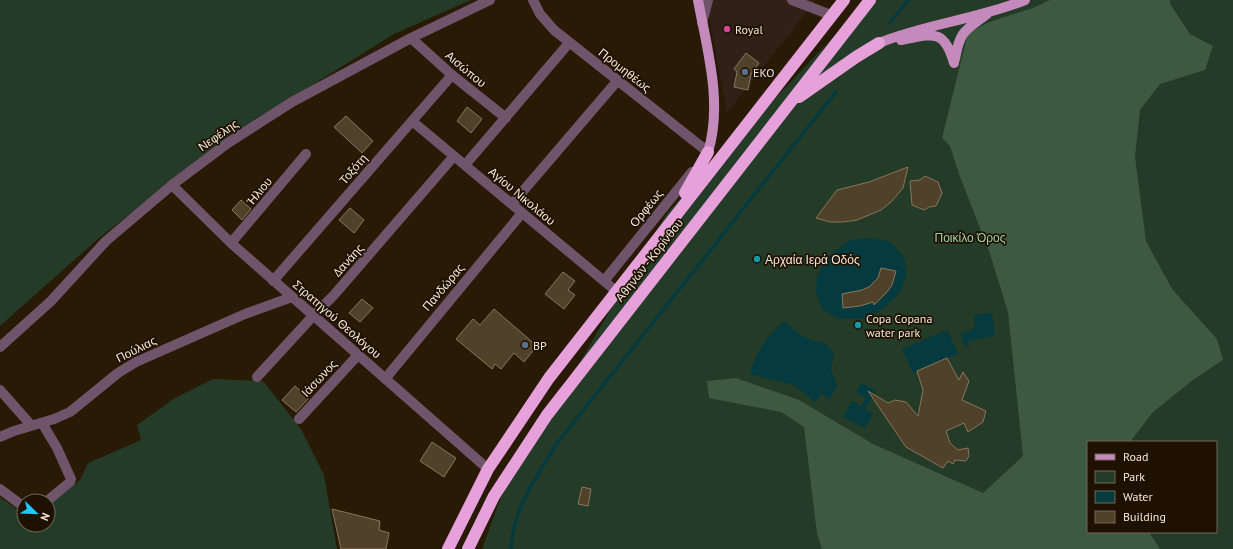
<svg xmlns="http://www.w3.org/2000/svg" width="1233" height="549" viewBox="0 0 1233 549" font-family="'PT Sans',sans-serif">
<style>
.commercial{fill:#312018}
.green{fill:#233b27;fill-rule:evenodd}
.forest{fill:#3d5941}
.water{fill:#053a3f}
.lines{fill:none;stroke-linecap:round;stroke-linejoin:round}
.stream{stroke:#053a3f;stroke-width:3.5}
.building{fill:#50412a;stroke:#88775e}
.minor{stroke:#70546b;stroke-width:10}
.major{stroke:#c48abb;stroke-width:10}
.highway{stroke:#e6a0da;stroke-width:12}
.hotel-dot{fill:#d1479c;stroke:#1e1100;stroke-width:1.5}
.service-dot{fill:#5c6f8a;stroke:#1e1100;stroke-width:1.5}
.culture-dot{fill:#0f9aa8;stroke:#1e1100;stroke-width:1.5}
.labels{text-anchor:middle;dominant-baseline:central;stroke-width:3.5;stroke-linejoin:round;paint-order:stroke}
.poi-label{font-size:12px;fill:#f3e9dc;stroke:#1e1100;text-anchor:start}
.street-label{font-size:12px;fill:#f3e9dc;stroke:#1e1100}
.park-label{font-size:12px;fill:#a0d4a7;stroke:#1e1100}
</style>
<rect width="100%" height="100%" fill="#281a04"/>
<path class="commercial" d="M706 0H816L727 113Z"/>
<path class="green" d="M0 0H471L394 34 226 139 98 239 0 326Z
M868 0H1233V549H482L501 497 667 213ZM1088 442H1216V532H1088Z
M213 379 263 381 301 429 324 475 337 549H0V497L24 514V525H48V505L80 480 88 463 141 440 137 425 175 398Z"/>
<path class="forest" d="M1050 0H1170V4L1190 34 1213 46 1205 70 1160 84 1140 110 1135 157 1146 241 1172 289 1217 339 1223 360 1193 380 1153 412 1130 442H1088V532H1149L1160 549H822L817 534 804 427 781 412 709 398 707 381 736 378 799 400 873 444 983 493 1023 456 1008 312 990 254 959 174 950 146 942 138 968 33 989 22 1033 8Z"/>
<path class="water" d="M871 238 890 242 904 257 907 275 900 292 885 307 867 319H840L823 310 816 293 817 277 824 261 836 250 851 240Z
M992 313 995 336 968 341 969 346 965 347 961 336 962 333 968 332 975 327 974 315Z
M784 321C797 333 807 341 825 343L834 353 831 370 837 385 830 399 821 393 816 403 794 385 750 374C757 350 765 339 784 321Z
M947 330 958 354 913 373 902 349Z
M861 383 876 391 865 410 873 414 865 428 843 417 852 401 861 406 866 398 856 392Z"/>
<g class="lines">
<path class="stream" d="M890 23 908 0
M511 549C512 510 538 474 558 442L836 92"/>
</g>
<path class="building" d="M746 53 759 63 751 74 748 90 734 87 737 72 734 69Z
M467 107 482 119 471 133 457 121Z
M346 116 373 141 362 153 334 127Z
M908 167 903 188 891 202 881 210 857 220 843 222H830L816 218 837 190 869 182Z
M925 176 938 182 942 193 936 206 929 207 924 210 912 205 910 181 920 180Z
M241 200 251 209 242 220 232 210Z
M350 208 364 220 354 233 339 220Z
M881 268 896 271 892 285 887 292 874 305 873 302 860 306 843 308 842 294 862 290 869 287 878 278Z
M563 272 575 281 568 290 575 295 564 309 545 294Z
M362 299 373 308 360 322 349 313Z
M494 309 537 346 524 362 514 353 501 369 495 364 492 369 456 339 473 319 480 325Z
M947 358 959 380 963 372 969 381 962 400 986 411 983 422 968 432 964 423 946 431 950 443 958 450 968 448 969 456 966 461 955 460 953 464 948 461 943 468 906 447 868 391 888 403 895 400 906 402 918 416 923 390 917 371Z
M295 386 309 398 296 412 282 400Z
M432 442 456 458 444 477 420 461Z
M582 487 591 489 588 506 578 504Z
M332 509 380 521 379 530 389 533 386 549H341Z"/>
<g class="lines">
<path class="minor" d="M533 0 540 14 554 30 708 152 704 158
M792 0 831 15
M702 23 708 0
M411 38 452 75 506 118
M412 121 616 291
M465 165 569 43
M172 185 231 243 488 469
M512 204 618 80
M231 243 306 154
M273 281 452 75
M604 281 692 172
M0 347 51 301 106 241 172 185 228 143 292 102 411 38 490 0
M257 377 313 316 334 295 454 156
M385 379 522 213
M0 390 31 425
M299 419 358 355
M42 423 57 448 71 479 70 482 47 501
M0 437 14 431 54 419 70 412 118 373 136 362 245 314 292 297
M0 489 24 507"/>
<path class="major" d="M698 0C707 49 723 103 708 152
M901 40C933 34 944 28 954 63
M879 43C926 24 978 19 1025 0
M955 59C960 30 965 31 987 14"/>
<path class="highway" d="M799 97 856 57 879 43
M685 193 708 152
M448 549 488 469 549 378 844 0
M468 549 494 496 547 415 870 0"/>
</g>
<circle class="hotel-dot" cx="727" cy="29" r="4"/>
<g class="service-dot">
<circle cx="745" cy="72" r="4"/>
<circle cx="525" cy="345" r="4"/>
</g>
<g class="culture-dot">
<circle cx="757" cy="259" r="4"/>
<circle cx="858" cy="325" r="4"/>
</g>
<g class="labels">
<g class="poi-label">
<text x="735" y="29">Royal</text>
<text x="753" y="72">EKO</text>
<text x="765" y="259">Αρχαία Ιερά Οδός</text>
<text x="866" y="318">Copa Copana<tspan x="866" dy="14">water park</tspan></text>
<text x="533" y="345">BP</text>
</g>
<g class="street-label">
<text transform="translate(466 69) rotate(40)">Αισώπου</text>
<text transform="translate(625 70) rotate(38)">Προμηθέως</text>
<text transform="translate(218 135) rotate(-35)">Νεφέλης</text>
<text transform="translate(353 169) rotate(-49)">Τοξότη</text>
<text transform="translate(259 191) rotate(-50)">Ήλιου</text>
<text transform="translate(522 196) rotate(40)">Αγίου Νικολάου</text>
<text transform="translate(646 208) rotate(-51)">Ορφέως</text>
<text transform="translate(348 260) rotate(-48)">Δανάης</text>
<text transform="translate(649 260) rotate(-52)">Αθηνών - Κορίνθου</text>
<text transform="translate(443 287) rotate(-50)">Πανδώρας</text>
<text transform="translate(337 319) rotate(41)">Στρατηγού Θεολόγου</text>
<text transform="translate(136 349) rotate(-27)">Πούλιας</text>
<text transform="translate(319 378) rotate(-47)">Ιάσωνος</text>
</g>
<g class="park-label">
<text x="970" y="237">Ποικίλο Όρος</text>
</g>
</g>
<rect x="1087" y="441" width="130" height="92" fill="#1e1100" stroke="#736758"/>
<rect x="1095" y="454" width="20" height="6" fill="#c48abb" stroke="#736758"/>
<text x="1123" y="461" font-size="12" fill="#f3e9dc">Road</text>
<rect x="1095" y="471" width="20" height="12" fill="#233b27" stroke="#736758"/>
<text x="1123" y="481" font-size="12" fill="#f3e9dc">Park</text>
<rect x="1095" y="491" width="20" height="12" fill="#053a3f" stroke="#736758"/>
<text x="1123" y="501" font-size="12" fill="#f3e9dc">Water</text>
<rect x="1095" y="511" width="20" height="12" fill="#50412a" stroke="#736758"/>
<text x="1123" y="521" font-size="12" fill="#f3e9dc">Building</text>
<g transform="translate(36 513) rotate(113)"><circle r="19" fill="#1e1100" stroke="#736758"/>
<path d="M0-3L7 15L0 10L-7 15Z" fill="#1dc9fd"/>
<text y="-6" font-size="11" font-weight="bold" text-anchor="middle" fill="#f3e9dc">N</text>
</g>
</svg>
